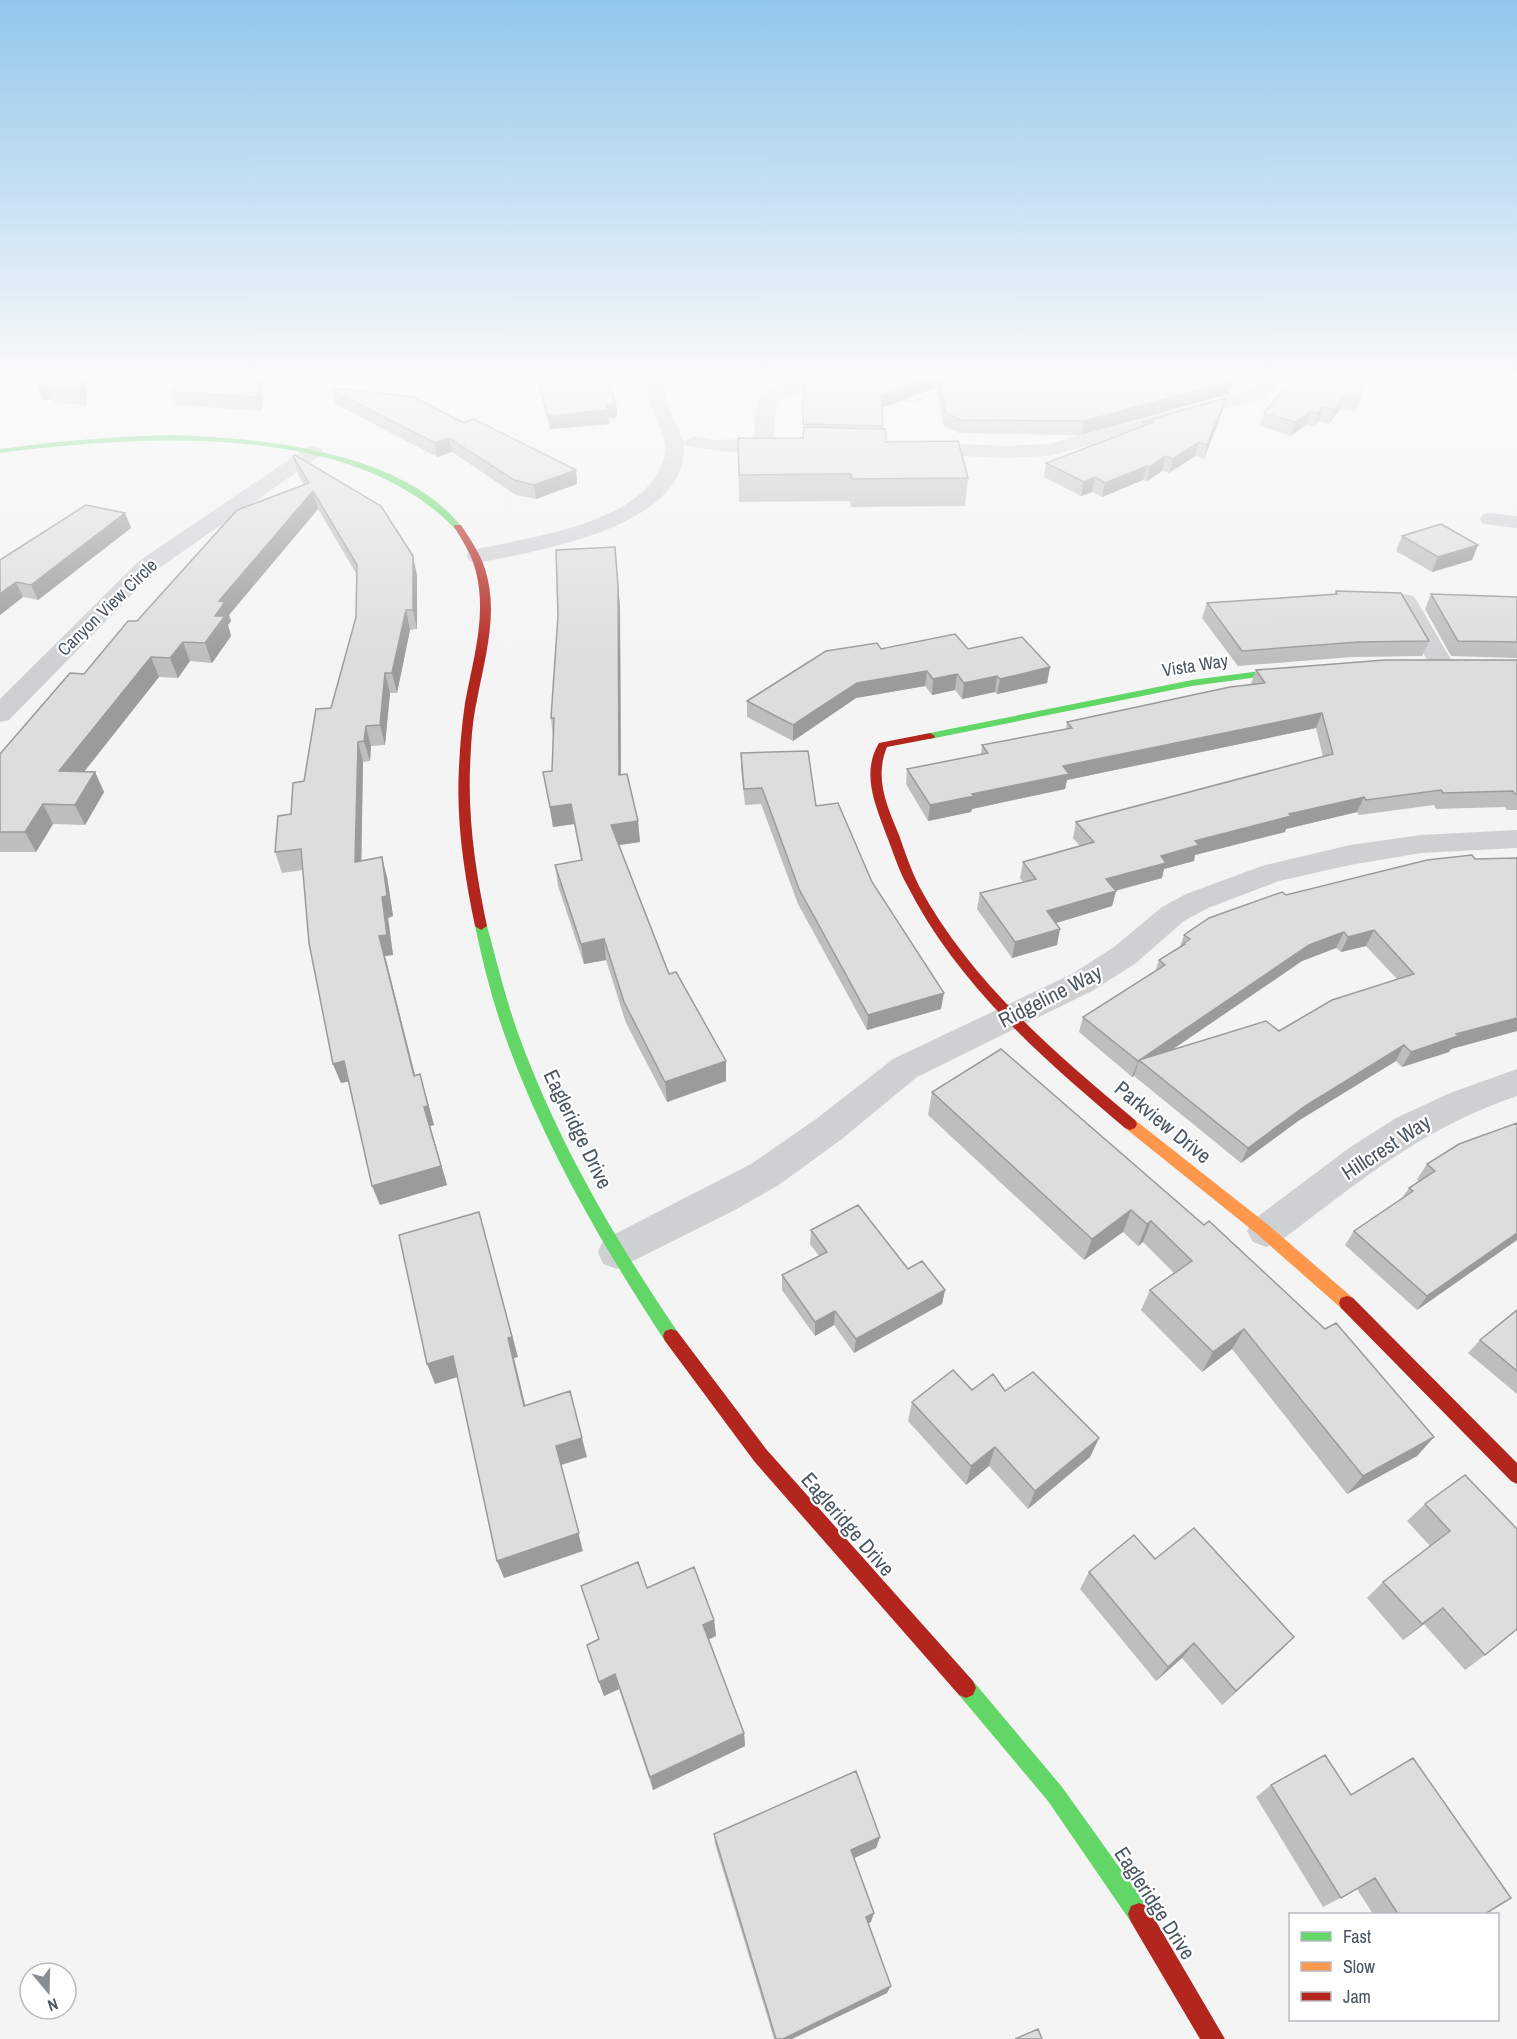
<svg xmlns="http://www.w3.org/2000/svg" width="1517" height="2039" viewBox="0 0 1517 2039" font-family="'Archivo Narrow',sans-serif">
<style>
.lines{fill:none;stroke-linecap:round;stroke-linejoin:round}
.path{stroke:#bcc7c4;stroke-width:2;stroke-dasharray:3 1.5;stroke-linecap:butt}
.street{fill:#ced0d2;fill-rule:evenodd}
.fast{fill:#63d668;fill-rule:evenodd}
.slow{fill:#ff974d;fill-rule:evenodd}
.jam{fill:#b3261e;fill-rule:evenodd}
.wall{fill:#bebebf;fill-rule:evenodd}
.shaded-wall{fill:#9b9b9b}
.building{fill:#ddddde;stroke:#9b9b9b;stroke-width:1.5}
.labels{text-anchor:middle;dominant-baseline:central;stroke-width:4.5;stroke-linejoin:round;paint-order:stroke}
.far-street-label{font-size:18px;fill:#4a5661;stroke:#fff}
.street-label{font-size:21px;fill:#4a5661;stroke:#fff}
</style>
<rect width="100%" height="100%" fill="#f4f4f4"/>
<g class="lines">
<path class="path" d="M716 390 742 394
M896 401H915L941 391"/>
<path class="street" d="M647 375H665V399L684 442 694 436 716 440 754 439C755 427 754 407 760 397 771 379 816 375 835 375L832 379 777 401 773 439 789 441 792 445 789 449 727 452 687 446 684 443C691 527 537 551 477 563L469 561 466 556 469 551C526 537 650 525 665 454 669 431 643 409 647 375Z
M1261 375H1279L1275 389 1262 399 1049 456 1006 458 914 454 907 452 904 448 907 444 914 442 1006 446 1048 444 1248 391 1259 383Z
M313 446 320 448 323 452 320 456 155 571 9 720 0 722V699L139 561 306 448Z
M1491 513 1517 516V528L1483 524 1480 519 1483 514Z
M1405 594 1413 596 1417 601 1454 665 1451 670 1442 672 1433 670 1430 665 1393 601 1397 596Z
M1517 830V848L1421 853 1350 865 1279 881 1208 908 1184 921 1136 963 1094 990 917 1077 842 1139 777 1186 735 1210 617 1269 603 1264 598 1252 603 1240 751 1164 816 1119 893 1059 1072 974 1114 947 1162 907 1186 894 1262 866 1350 845 1421 835Z
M1517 1069V1096C1418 1130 1361 1181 1279 1242L1266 1247 1253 1242 1247 1231 1253 1220 1349 1148 1396 1118 1450 1093Z"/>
<path class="fast" d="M176 435C267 439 401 451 462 527L455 529C352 419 136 436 0 453V449C59 441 117 436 176 435Z
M1299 666 1304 669 1303 671 1192 686 930 739 925 736 930 733 1192 680Z
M481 922 487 926C497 963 506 1000 519 1036 558 1142 614 1238 677 1331L679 1336 677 1341 671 1343 665 1341C602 1245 544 1145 505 1036 492 1000 483 963 475 926Z
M966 1678 973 1681 1062 1787 1147 1906 1150 1914 1147 1922 1139 1925 1131 1922 1048 1801 959 1695 956 1688 959 1681Z"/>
<path class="slow" d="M1130 1118 1135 1120 1267 1224 1353 1298 1355 1303 1353 1308 1347 1310 1341 1308 1257 1234 1125 1128 1123 1124 1125 1120Z"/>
<path class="jam" d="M455 525H461C470 539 480 553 485 569 499 612 485 657 477 700 472 722 471 745 470 768 468 821 476 874 487 926L481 930 475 926C464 873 456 821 459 767 460 745 462 724 465 703 473 659 487 616 476 572 472 555 463 541 454 527Z
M930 733 935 736 934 738 887 747C874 778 887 806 899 835 905 852 911 870 919 886 970 981 1054 1052 1135 1120L1137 1124 1135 1128 1130 1130 1125 1128C1042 1058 957 984 907 885 898 869 893 851 886 834 875 804 861 773 879 743Z
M1347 1296 1353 1298 1517 1463V1484L1511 1481 1341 1308 1339 1303 1341 1298Z
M671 1329 677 1331 766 1449 973 1681 976 1688 973 1695 966 1698 959 1695 754 1461 665 1341 663 1336 665 1331Z
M1139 1903 1147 1906 1225 2039H1200L1131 1922 1128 1914 1131 1906Z"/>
</g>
<path class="wall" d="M87 375 86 405 54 403 53 399 43 400 38 387Z
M189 375H264L261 411 176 405 171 392Z
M535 375H612L613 385 610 386 616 404 617 417 608 418 609 424 550 429Z
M749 375H813L750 380Z
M815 375H1237L1229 394 1081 435 959 433 943 425 937 387 882 408 883 429 886 442 968 478 965 506 851 507 850 501 739 502 738 438H803L804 380Z
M1295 375 1360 398 1355 412 1340 409 1329 424 1318 421 1314 427 1306 425 1291 436 1260 426 1264 413Z
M331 390 464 423 576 470 577 484 536 499 516 495 452 452 437 457 335 404Z
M1226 398 1222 412 1204 459 1195 456 1169 473 1162 471 1147 481 1143 480 1102 497 1092 492 1081 496 1044 477 1046 463 1141 427 1142 422Z
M293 456 417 575V629L410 630 397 693H390L385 745 371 746 370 761 363 762 361 860 387 877 393 916 388 918 393 955 385 956 415 1075 420 1074 434 1125 430 1126 447 1185 380 1205 349 1081 341 1083 333 1064 303 870 282 873 275 852 304 781 331 708 356 617 357 575 318 509 229 615 231 621 228 625 231 636 212 663 190 661 178 678 159 677 84 771 95 772 104 792 85 825 53 824 36 852H0V754L84 674 137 621 304 485 298 474Z
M125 513 131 528 38 600 23 597 0 615V560Z
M1402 536 1478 545 1472 560 1432 572 1396 551Z
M615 547 620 606 621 775 638 821 640 842 619 845 669 974 726 1081 667 1102 626 1023 606 960 584 964 558 886 555 865 581 860 574 824 553 827 543 772 552 771 553 737 551 718Z
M1336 591 1429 641 1422 656 1352 657 1238 666 1202 618 1207 603 1334 595Z
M1431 594 1517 597V658L1451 656 1425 609Z
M881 649H968L1050 667 1047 683 997 694 995 692 962 699 955 690 932 695 925 686 856 698 793 741 747 717V701Z
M1517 660V810H1507L1505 807 1436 809 1434 805 1359 815 1357 812 1286 829 1285 832 1195 855 1194 861 1164 869 1162 878 1116 891 1112 906 1056 923 1057 945 1012 958 977 909 980 893 1023 882 1020 878 1023 862 1080 846 1073 838 1076 822 1323 757 1316 728 1067 780 1065 789 972 809 971 812 928 821 906 784 907 769 981 754 982 745 1066 729 1067 722 1251 684 1256 670Z
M741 753 816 806 872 882 941 1009 867 1030 798 904 761 804 745 805 741 769Z
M1517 858V1031L1451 1049 1449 1052 1402 1067 1396 1061 1298 1121 1241 1163 1134 1076 1132 1077 1079 1032 1083 1017 1155 972 1159 960 1180 947 1184 935 1286 895 1475 859ZM1366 946 1397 979 1279 1031 1171 1050 1302 961 1336 948 1341 952Z
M1001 1049 1434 1437 1417 1456 1347 1494 1232 1349 1202 1372 1141 1310 1150 1290 1174 1273 1143 1242 1138 1246 1123 1232 1084 1260 928 1115 932 1092Z
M1427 1164 1517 1240 1417 1310 1345 1245 1354 1231 1402 1198 1409 1188 1419 1181 1417 1179Z
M811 1230 908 1269 945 1290 942 1304 854 1353 834 1325 815 1336 782 1290V1275L819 1256 810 1244Z
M1517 1310V1394L1468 1353 1480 1340Z
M972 1390 1005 1391 1099 1438 1090 1457 1028 1509 989 1466 966 1485 908 1421 912 1402Z
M1465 1475 1485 1655 1465 1670 1424 1624 1403 1640 1367 1598 1383 1582 1430 1546 1407 1521 1425 1504Z
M1155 1559 1279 1652 1222 1705 1182 1658 1156 1681 1080 1589 1089 1572Z
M581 1586 647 1588 714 1620 716 1636 709 1639 744 1733 745 1746 653 1790 619 1689 604 1696 587 1645 599 1639Z
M1271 1785 1351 1795 1485 1914H1373L1357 1889 1323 1907 1256 1797Z
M714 1834 880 1837 876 1848 854 1858 871 1922 868 1923 887 1993 792 2039H774L715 1844Z"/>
<path class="shaded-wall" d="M82 375H87L86 405 81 391Z
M259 375H264L261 411 258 397Z
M935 375H938L937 387 880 409 881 396Z
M1235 375H1237L1229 394 1081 435 1084 421Z
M48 385 53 399 43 400 38 387Z
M1344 396 1340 409 1329 424 1334 410Z
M1226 398 1222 412 1204 459 1207 445Z
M606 404H616L617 417 608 418 609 424 550 429 548 416Z
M1323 407 1318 421 1314 427 1318 413Z
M1310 412 1306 425 1291 436 1295 422Z
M449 438 452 452 437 457 435 443Z
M1199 442 1195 456 1169 473 1173 459Z
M1165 456 1162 471 1147 481 1150 467Z
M1147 466 1143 480 1102 497 1105 483Z
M576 470 577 484 536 499 534 485Z
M1095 477 1092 492 1081 496 1084 482Z
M313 491 318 509 229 615 231 621 228 625 231 636 212 663 205 643 219 601Z
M125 513 131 528 38 600 31 585Z
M1478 545 1472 560 1432 572 1438 557Z
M413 556 417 575V629L413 610Z
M16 582 23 597 0 615V594Z
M618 586 620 606 621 796 619 775Z
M406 610 410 630 397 693 392 673Z
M183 642 190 661 178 678 170 658Z
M151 657 159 677 69 791 59 771Z
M1050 667 1047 683 997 694 1000 679Z
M927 671 925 686 856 698 793 741V725L857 683Z
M385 673 390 693 385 745 380 725Z
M957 674 955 690 932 695 933 679Z
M997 676 995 692 962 699 964 683Z
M1322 713 1316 728 1067 780 1065 789 972 809 971 812 928 821 930 805 1063 766Z
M366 726 371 746 370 761 364 741Z
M358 742 363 762 361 882 355 862Z
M95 772 104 792 85 825 75 805Z
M1364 797 1357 812 1286 829 1285 832 1195 855 1194 861 1164 869 1162 878 1102 894 1106 879 1195 841 1289 814Z
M43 804 53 824 36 852 25 832Z
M571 804 574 824 553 827 550 807Z
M638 821 640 842 613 846 611 825Z
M382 857 387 877 393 916 388 918 393 955 385 956 420 1095 414 1076 379 936 382 897Z
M1116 891 1112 906 1043 927 1047 911Z
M1060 929 1057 945 1012 958 1015 942Z
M1374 930 1366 946 1341 952 1348 937Z
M1344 932 1336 948 1302 961 1147 1067 1139 1060 1134 1076 1132 1077 1138 1061 1309 945Z
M604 939 606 960 584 964 581 944Z
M944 993 941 1009 867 1030 868 1015Z
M1517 1018V1031L1451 1049 1449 1052 1402 1067 1411 1052 1456 1034Z
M1404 1045 1396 1061 1298 1121 1241 1163 1248 1148 1305 1106Z
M344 1061 351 1081 341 1083 333 1064Z
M726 1061V1081L667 1102 665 1082Z
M420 1074 434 1125 430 1126 447 1185 380 1205 372 1186 424 1107Z
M1131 1210 1123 1232 1084 1260 1092 1239Z
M479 1212 518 1357 514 1358 530 1425 524 1406Z
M1151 1221 1143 1242 1138 1246 1147 1224Z
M1517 1233V1240L1417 1310 1427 1296Z
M945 1290 942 1304 854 1353 856 1339Z
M835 1311 834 1325 815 1336V1322Z
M1244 1329 1232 1349 1202 1372 1213 1352Z
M453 1356 461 1376 435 1384 427 1364Z
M1434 1437 1417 1456 1347 1494 1363 1476Z
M582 1438 587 1457 561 1465 583 1551 504 1578 497 1561 556 1446Z
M1099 1438 1090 1457 1028 1509 1035 1491Z
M995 1447 989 1466 966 1485 971 1466Z
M1443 1608 1424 1624 1403 1640 1422 1624Z
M714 1620 716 1636 705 1641 703 1625Z
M1294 1637 1279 1652 1222 1705 1236 1691Z
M1194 1643 1182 1658 1156 1681 1168 1667Z
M615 1674 619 1689 604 1696 599 1682Z
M744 1733 745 1746 653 1790 650 1777Z
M880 1837 876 1848 848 1861 851 1850Z
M874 1913 871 1922 863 1925 866 1917Z
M891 1986 887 1993 792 2039H783Z"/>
<path class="building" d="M36 375H82L81 391 49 389 48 385 38 387Z
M189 375H259L258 397 171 392Z
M537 375H606L616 404H606L608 410 548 416Z
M815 375H935L881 396 883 426 803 424 804 380Z
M939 375H1235L1233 381 1084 421 960 420 945 412Z
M1295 375H1367L1360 398 1344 396 1334 410 1323 407 1318 413 1310 412 1295 422 1264 413Z
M332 388 413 397 464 423 474 419 576 470 534 485 514 480 449 438 435 443 331 390Z
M1226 398 1207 445 1199 442 1173 459 1165 456 1150 467 1147 466 1105 483 1095 477 1084 482 1046 463 1154 422H1142Z
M804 427 885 429 886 442 958 441 968 478 852 479 851 474 739 475 738 438H803Z
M295 455 381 506 413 556V610H406L392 673H385L380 725 366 726 364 741 358 742 355 862 382 857 387 896 382 897 387 935 379 936 414 1076 420 1074 428 1106 424 1107 441 1166 372 1186 344 1061 333 1064 309 943 301 849 275 852 278 816 291 814 293 783 304 781 316 709 331 708 356 617 357 565 313 491 219 601 225 602 215 616H225L205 643 183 642 170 658 151 657 59 771 95 772 75 805 43 804 25 832H0V754L70 673 84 674 128 621H137L237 510 309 483 293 456Z
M86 505 125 513 31 585 16 582 0 594V560Z
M1441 524 1478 545 1438 557 1402 536Z
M615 547 618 586 619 775 627 774 638 821 611 825 669 974 676 972 726 1061 665 1082 624 1002 604 939 581 944 555 865 582 860 571 804 550 807 543 772 552 771 554 718H551L558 615 556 550Z
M1336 591 1401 593 1429 641 1358 642 1242 651 1207 603 1337 594Z
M1431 594 1517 597V642L1458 641Z
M955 634 968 649 1022 637 1050 667 1000 679 997 676 964 683 957 674 933 679 927 671 857 683 793 725 747 701 826 651 877 643 881 649Z
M1385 660H1517V794H1515L1513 791 1443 793 1441 790 1366 800 1364 797 1289 814 1291 816 1195 841 1199 845 1161 856 1166 863 1106 879 1116 891 1047 911 1060 929 1015 942 980 893 1036 879 1023 862 1094 842 1076 822 1333 754 1322 713 1063 766 1069 774 972 794 974 796 930 805 907 769 988 753 982 745 1072 728 1067 722 1230 687 1265 683 1256 670Z
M808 751 816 806 838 803 872 882 944 993 868 1015 799 889 762 788 744 789 741 753Z
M1472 855 1475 859 1517 858V1018L1456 1034 1458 1036 1411 1052 1404 1045 1305 1106 1248 1148 1139 1060 1266 1021 1279 1031 1332 1000 1414 974 1374 930 1348 937 1344 932 1309 945 1138 1061 1083 1017 1165 965 1159 960 1185 944 1184 943 1190 939 1184 935 1209 918 1282 892 1286 895 1427 860Z
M1001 1049 1204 1225 1209 1221 1325 1329 1336 1323 1434 1437 1363 1476 1244 1329 1213 1352 1150 1290 1192 1261 1151 1221 1147 1224 1131 1210 1092 1239 932 1092Z
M1517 1123V1233L1427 1296 1354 1231 1413 1191 1409 1188 1435 1171 1427 1164 1459 1144Z
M858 1205 908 1269 922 1261 945 1290 856 1339 835 1311 815 1322 782 1275 827 1252 811 1230Z
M479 1212 512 1337 508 1338 524 1406 570 1391 582 1438 556 1446 579 1533 497 1561 453 1356 427 1364 399 1235Z
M1517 1310V1371L1480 1340Z
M953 1370 972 1390 993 1374 1005 1391 1033 1372 1099 1438 1035 1491 995 1447 971 1466 912 1402Z
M1465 1475 1517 1529V1629L1485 1655 1443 1608 1422 1624 1383 1582 1450 1531 1425 1504Z
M1194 1528 1294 1637 1236 1691 1194 1643 1168 1667 1089 1572 1134 1535 1155 1559Z
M638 1562 647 1588 694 1567 714 1620 703 1625 744 1733 650 1777 615 1674 599 1682 587 1645 599 1639 581 1586Z
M1325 1755 1351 1795 1413 1758 1511 1898 1485 1914H1398L1375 1878 1341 1898 1271 1785Z
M856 1771 880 1837 851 1850 874 1913 866 1917 891 1986 783 2039H776L714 1834Z
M1038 2029 1042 2039H1015Z"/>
<linearGradient id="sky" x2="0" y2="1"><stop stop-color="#91c6eb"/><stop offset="0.57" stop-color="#fafafa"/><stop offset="1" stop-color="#fafafa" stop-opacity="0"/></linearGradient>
<rect width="1517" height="661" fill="url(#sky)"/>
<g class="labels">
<g class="far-street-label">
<text transform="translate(107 607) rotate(-44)">Canyon View Circle</text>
<text transform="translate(1195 665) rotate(-9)">Vista Way</text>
</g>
<g class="street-label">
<text transform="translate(1050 996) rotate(-27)">Ridgeline Way</text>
<text transform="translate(1163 1122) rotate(39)">Parkview Drive</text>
<text transform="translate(578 1129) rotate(64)">Eagleridge Drive</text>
<text transform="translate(1386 1147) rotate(-33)">Hillcrest Way</text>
<text transform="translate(848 1524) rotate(49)">Eagleridge Drive</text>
<text transform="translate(1155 1903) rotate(57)">Eagleridge Drive</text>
</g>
</g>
<rect x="1289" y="1913" width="210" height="108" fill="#ffffff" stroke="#b7bbc0" stroke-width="1.5"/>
<rect x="1301" y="1932" width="30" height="9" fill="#63d668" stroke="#b7bbc0" stroke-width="1.5"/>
<text x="1343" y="1943" font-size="18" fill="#4a5661">Fast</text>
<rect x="1301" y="1962" width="30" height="9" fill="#ff974d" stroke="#b7bbc0" stroke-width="1.5"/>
<text x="1343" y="1973" font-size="18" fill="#4a5661">Slow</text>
<rect x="1301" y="1992" width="30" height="9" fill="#b3261e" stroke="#b7bbc0" stroke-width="1.5"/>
<text x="1343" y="2003" font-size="18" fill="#4a5661">Jam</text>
<g transform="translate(48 1991) rotate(161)"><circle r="28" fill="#ffffff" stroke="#b7bbc0" stroke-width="1.5"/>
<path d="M0-4.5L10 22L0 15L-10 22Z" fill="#868d94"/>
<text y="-9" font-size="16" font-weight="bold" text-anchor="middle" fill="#4a5661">N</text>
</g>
</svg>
